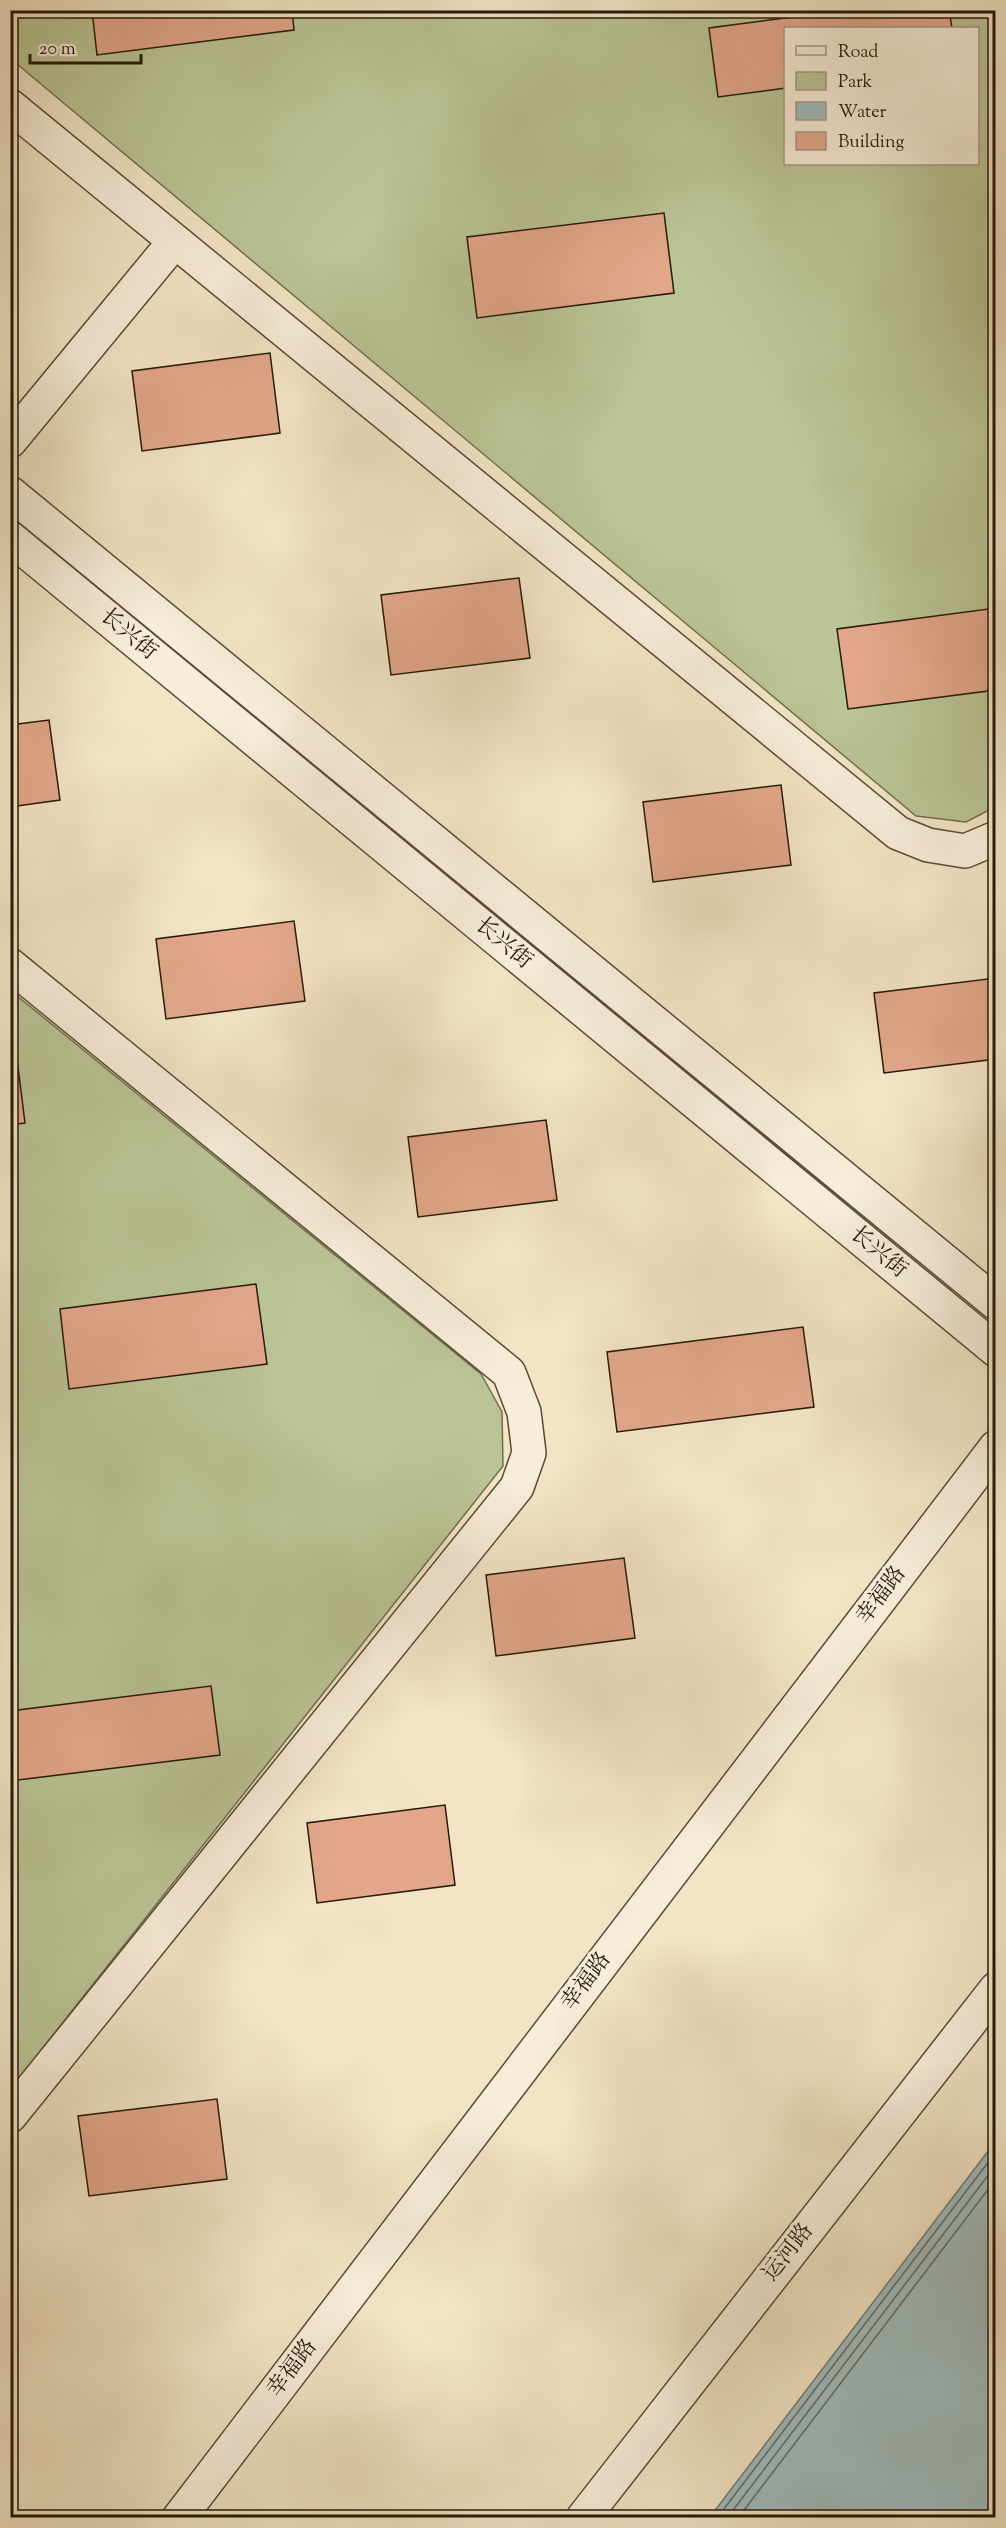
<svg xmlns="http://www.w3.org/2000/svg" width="1006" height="2528" viewBox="0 0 1006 2528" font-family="'Sorts Mill Goudy','Noto Serif SC',serif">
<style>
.green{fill:#bac495;stroke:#706e4f;stroke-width:1.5;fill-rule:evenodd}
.water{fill:#a0bcbf;stroke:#6f7a76;stroke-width:1.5}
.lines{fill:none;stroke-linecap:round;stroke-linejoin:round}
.shore{stroke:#636a64;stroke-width:1.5}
.building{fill:#e2a78a;stroke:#261809;stroke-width:1.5}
.minor-casing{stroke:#594b38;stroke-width:36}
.minor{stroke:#f7edd9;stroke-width:33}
.labels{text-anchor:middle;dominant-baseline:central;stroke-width:6;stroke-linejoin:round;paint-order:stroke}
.street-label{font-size:22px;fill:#261809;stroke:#f7edd9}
</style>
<rect width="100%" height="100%" fill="#f2e4c5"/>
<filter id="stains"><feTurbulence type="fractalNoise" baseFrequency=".00333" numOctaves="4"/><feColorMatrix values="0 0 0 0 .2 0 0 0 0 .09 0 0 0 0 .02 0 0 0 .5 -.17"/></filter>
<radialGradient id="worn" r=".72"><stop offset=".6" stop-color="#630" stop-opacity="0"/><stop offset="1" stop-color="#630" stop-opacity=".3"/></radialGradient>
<path class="green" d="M10 11H995V807L966 822 916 816 11 59ZM786 28H978V164H786Z
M11 991 481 1374 502 1412 503 1466 11 2088Z"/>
<path class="water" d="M995 2142V2517H710Z"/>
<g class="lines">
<path class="shore" d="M717 2518 996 2152
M727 2518 996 2165
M738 2518 996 2179"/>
</g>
<path class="building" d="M92 10H292L294 30 97 55Z
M845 10H949L952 28H786V88L718 97 709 28Z
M664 213 674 293 477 318 467 237Z
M270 353 280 433 142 451 132 371Z
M519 578 530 658 391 675 381 595Z
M996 608V690L848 709 837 629Z
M49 720 60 800 10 807V725Z
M781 785 791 865 653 882 643 802Z
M294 921 305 1001 166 1019 156 939Z
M996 978V1059L884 1073 874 993Z
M10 1043H15L25 1123 10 1125Z
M546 1120 557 1200 418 1217 408 1137Z
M256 1284 267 1364 69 1389 60 1309Z
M803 1327 814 1407 617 1432 607 1352Z
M624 1558 635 1638 496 1656 486 1575Z
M211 1686 220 1755 10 1781V1711Z
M445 1805 455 1885 317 1903 307 1823Z
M217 2099 227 2179 89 2196 78 2116Z"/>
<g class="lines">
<g class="minor-casing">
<path id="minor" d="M10 106 898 833 928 845 965 851 996 838
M10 441 175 241
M10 493 996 1303
M10 538 996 1350
M10 965 509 1373 524 1412 529 1453 517 1487 10 2116
M179 2518 996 1447
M583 2518 996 1989"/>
</g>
<use href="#minor" class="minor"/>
</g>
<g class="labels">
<g class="street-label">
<text transform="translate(128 635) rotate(40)">长兴街</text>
<text transform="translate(503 944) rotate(40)">长兴街</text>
<text transform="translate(878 1253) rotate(40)">长兴街</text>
<text transform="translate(882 1596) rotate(-53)">幸福路</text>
<text transform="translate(587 1982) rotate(-53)">幸福路</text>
<text transform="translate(789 2253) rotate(-52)">运河路</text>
<text transform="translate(293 2369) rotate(-53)">幸福路</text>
</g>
</g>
<rect width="1006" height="2528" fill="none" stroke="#f2e4c5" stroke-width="36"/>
<rect x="12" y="12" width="982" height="2504" fill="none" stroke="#261809" stroke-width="3"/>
<rect x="18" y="18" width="970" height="2492" fill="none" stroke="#261809" stroke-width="1.5"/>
<rect x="784" y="27" width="195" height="138" fill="#f7edd9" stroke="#a39886" stroke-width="1.5"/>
<rect x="796" y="46" width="30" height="9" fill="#f7edd9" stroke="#a39886" stroke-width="1.5"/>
<text x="838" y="57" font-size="18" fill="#261809">Road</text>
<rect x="796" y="72" width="30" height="18" fill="#bac495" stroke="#a39886" stroke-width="1.5"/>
<text x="838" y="87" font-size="18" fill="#261809">Park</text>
<rect x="796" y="102" width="30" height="18" fill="#a0bcbf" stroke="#a39886" stroke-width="1.5"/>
<text x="838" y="117" font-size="18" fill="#261809">Water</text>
<rect x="796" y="132" width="30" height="18" fill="#e2a78a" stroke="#a39886" stroke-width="1.5"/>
<text x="838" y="147" font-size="18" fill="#261809">Building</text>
<path d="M30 54v9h111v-9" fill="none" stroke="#261809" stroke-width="3"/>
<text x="39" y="54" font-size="18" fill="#261809" stroke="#f7edd9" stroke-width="4.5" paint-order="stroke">20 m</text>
<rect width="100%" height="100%" filter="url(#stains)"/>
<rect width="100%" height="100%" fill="url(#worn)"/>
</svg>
